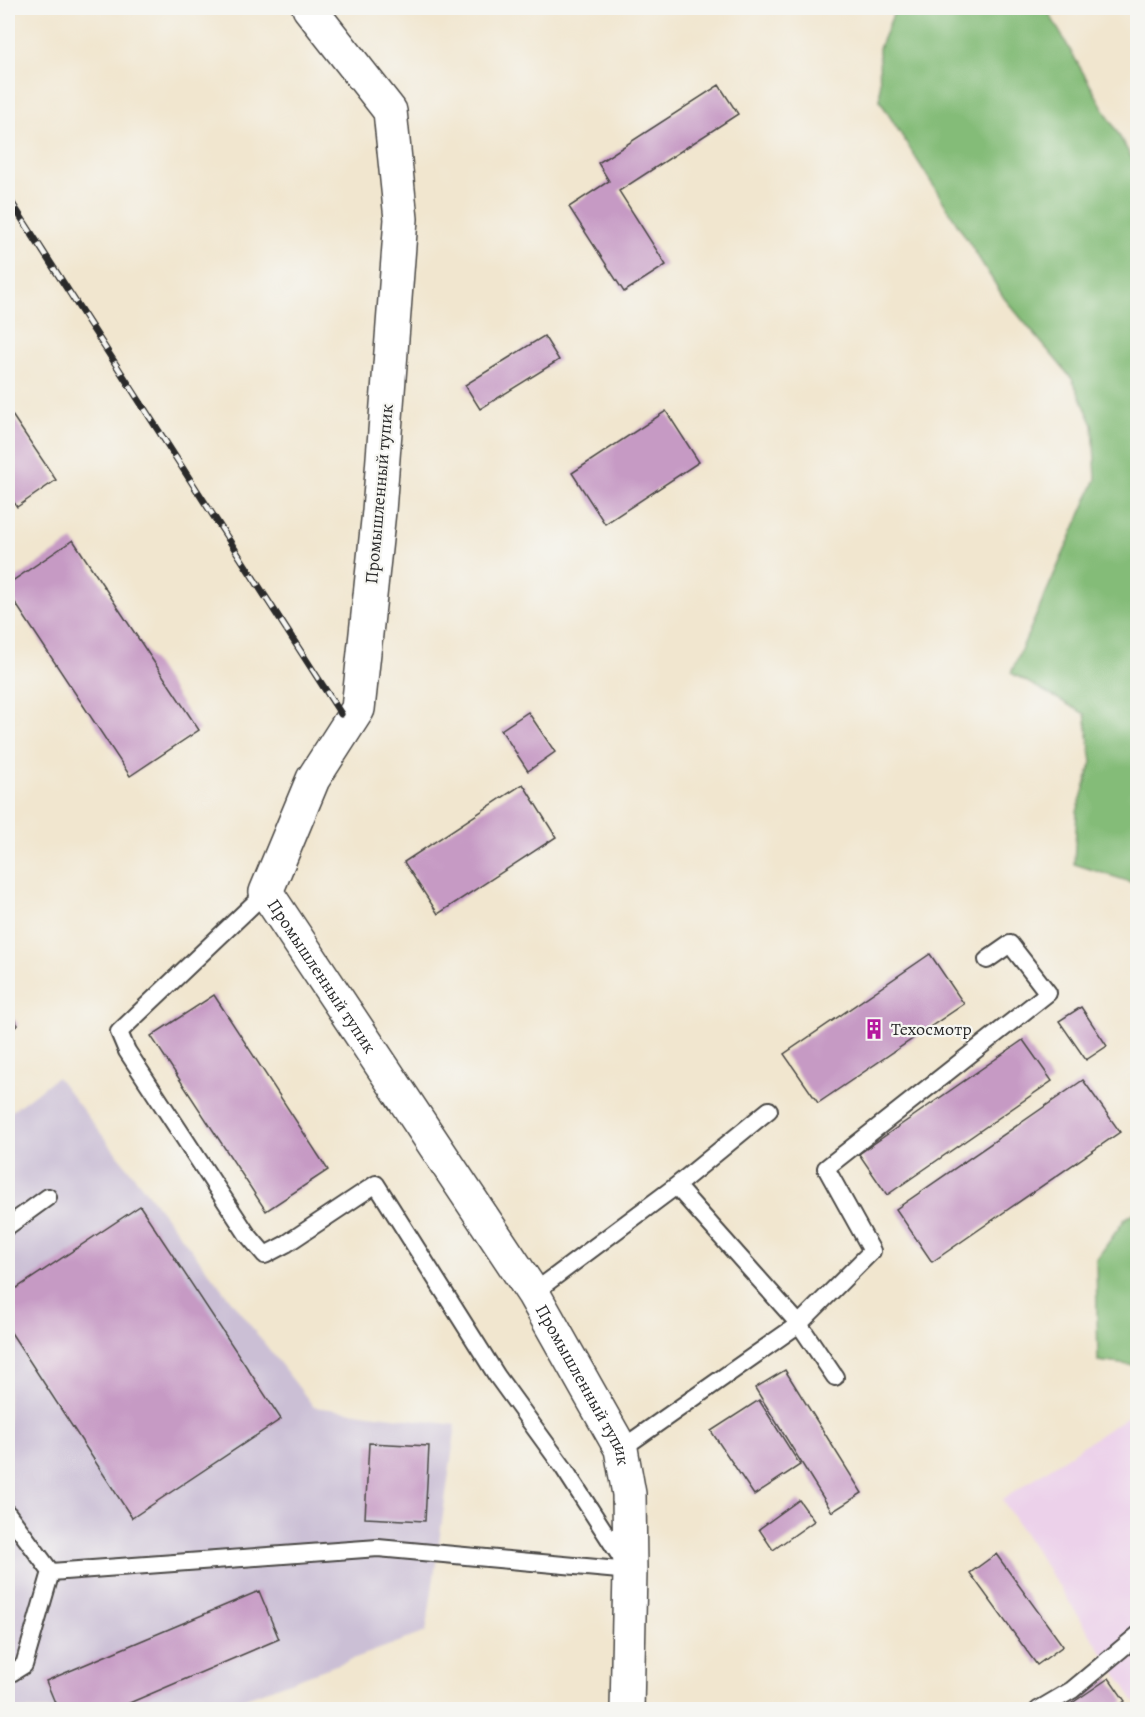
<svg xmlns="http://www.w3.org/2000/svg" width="1145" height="1717" viewBox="0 0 1145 1717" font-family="Alegreya,serif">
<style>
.built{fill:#ecd1ea}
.industrial{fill:#cbbfd5}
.forest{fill:#84bc78;stroke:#587452;stroke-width:1.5}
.building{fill:#c69ac4}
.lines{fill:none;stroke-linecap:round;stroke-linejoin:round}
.service-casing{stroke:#494744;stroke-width:20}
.minor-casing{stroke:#494744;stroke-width:36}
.service{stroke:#fff;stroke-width:16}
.minor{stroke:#fff;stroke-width:33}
.rail-casing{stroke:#2b2b2b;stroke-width:7}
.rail{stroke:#f6f6f2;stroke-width:4.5;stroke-dasharray:14;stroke-linecap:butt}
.labels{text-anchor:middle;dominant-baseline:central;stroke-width:4.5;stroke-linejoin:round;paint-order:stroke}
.street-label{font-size:18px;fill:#2b2b2b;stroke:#f6f6f2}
.poi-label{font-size:18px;fill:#2b2b2b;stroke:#f6f6f2;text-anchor:start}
</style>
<rect width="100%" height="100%" fill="#f6f6f2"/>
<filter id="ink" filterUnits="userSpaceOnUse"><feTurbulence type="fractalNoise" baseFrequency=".0167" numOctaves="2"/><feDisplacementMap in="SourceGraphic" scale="12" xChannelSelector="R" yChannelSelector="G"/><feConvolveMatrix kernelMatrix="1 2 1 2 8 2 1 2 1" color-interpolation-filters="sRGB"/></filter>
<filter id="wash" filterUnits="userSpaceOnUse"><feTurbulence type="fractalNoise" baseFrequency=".008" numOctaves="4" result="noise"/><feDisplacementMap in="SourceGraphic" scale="24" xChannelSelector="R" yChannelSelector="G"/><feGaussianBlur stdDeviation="1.35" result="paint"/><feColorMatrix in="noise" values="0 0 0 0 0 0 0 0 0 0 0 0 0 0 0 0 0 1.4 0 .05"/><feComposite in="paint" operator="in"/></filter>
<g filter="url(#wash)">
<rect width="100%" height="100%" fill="#f1e6cf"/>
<path class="built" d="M1137 1410V1700L1135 1702 1002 1500Z"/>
<path class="industrial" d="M57 1077 314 1407 456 1425 426 1632 216 1709 8 1710V1114Z"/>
<path class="forest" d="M896 8H1046L1137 167V884L1074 864 1077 812 1092 762 1085 714 1011 673 1096 479 1093 425 1072 379 1004 298 880 101 879 48Z
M1137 1210V1366L1098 1361 1096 1260 1125 1219Z"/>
<g id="blocks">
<path class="building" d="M719 85 738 114 619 191 666 265 624 292 569 207 609 181 598 163Z
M544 336 559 360 480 409 465 385Z
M8 409 56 480 17 507 8 493Z
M666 411 699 462 605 524 572 473Z
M73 540 199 730 130 776 8 592V584Z
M528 712 555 752 528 771 501 730Z
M523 784 556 837 438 914 404 862Z
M930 954 964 1004 818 1103 784 1054Z
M214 995 328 1170 266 1211 151 1036Z
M1081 1007 1107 1046 1086 1060 1059 1021Z
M8 1010 18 1025 8 1032Z
M1023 1040 1052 1081 887 1195 859 1154Z
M1083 1080 1120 1132 932 1262 896 1209Z
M140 1206 281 1419 132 1518 8 1328V1294Z
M785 1370 862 1493 832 1512 755 1388Z
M759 1400 800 1465 754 1495 711 1431Z
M369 1443 429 1446 425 1521 365 1518Z
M799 1500 814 1521 773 1550 759 1529Z
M996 1554 1063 1646 1037 1665 970 1573Z
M259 1591 279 1639 113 1710H58L46 1681Z
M1109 1678 1125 1701 1113 1710H1062Z"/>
</g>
</g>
<g filter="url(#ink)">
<use href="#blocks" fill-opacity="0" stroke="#494744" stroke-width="1.5"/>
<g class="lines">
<g class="service-casing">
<path id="service" d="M266 892 119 1032 127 1051 247 1234 265 1255 286 1244 376 1184 497 1376 563 1467 624 1562
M769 1110 676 1186 799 1324 872 1251 826 1168 1048 993 1010 944 987 960
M8 1226 48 1197
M533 1293 676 1186
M621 1449 799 1324 835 1377
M8 1514 51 1572 378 1548 630 1571
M8 1675 24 1665 51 1572
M1038 1710 1072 1690 1138 1635"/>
</g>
<g class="minor-casing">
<g id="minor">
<path id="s1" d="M309 8 390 111 401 219 379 511 358 709 313 779 266 892 533 1293 621 1449 629 1494 630 1571 627 1710"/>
</g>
</g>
<use href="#service" class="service"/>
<use href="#minor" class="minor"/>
<g class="rail-casing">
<path id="rail" d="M8 197 341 714"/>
</g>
<use href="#rail" class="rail"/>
</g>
</g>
<defs>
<g id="building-bare" transform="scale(1.62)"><path d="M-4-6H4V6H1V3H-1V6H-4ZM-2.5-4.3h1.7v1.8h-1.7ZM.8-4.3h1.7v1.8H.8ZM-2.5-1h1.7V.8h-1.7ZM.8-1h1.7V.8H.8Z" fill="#b5179e" stroke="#f6f6f2" stroke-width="2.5" paint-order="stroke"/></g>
</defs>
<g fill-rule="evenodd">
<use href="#building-bare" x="874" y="1029"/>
</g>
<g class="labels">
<g class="street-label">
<text transform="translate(379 494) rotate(-85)">Промышленный тупик</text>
<text stroke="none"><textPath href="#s1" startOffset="1038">Промышленный тупик</textPath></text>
<text stroke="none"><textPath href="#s1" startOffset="1524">Промышленный тупик</textPath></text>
</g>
<g class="poi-label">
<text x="891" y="1029">Техосмотр</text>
</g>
</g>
<rect width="1145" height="1717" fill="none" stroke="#f6f6f2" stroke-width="30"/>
</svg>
